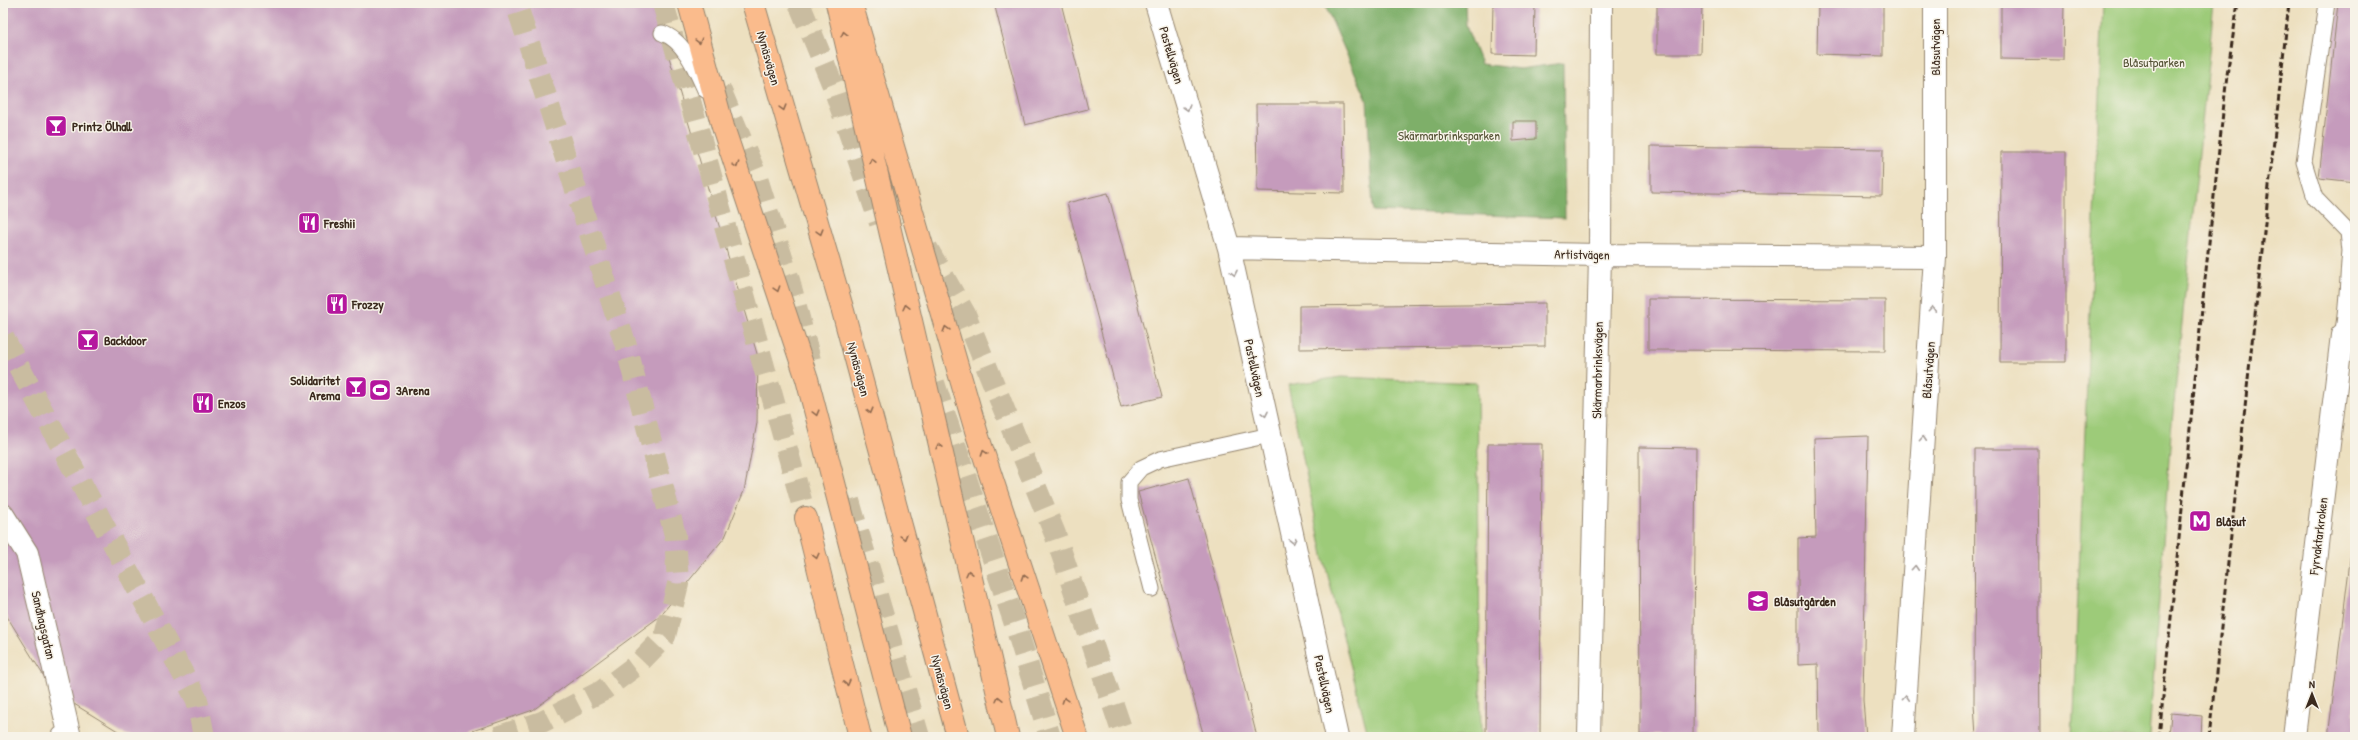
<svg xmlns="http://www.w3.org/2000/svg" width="2358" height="740" viewBox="0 0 2358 740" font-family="'Patrick Hand',sans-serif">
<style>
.green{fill:#9dcb79;stroke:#6c7a4c}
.forest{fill:#7eaf69;stroke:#5c6c44}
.building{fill:#c59bbc}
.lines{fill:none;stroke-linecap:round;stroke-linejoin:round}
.minor-tunnel{stroke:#c9bca0;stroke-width:22;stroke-dasharray:22 11;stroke-linecap:butt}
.secondary-tunnel{stroke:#c9bca0;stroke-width:22;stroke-dasharray:22 11;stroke-linecap:butt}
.motorway-tunnel{stroke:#c9bca0;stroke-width:22;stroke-dasharray:22 11;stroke-linecap:butt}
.service-casing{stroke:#94856f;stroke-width:17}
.minor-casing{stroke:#94856f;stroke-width:24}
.trunk-casing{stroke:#94856f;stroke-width:24}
.motorway-casing{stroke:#94856f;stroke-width:24}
.service{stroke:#fff;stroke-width:15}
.minor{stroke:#fff;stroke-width:22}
.trunk{stroke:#fabb8c;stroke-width:22}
.motorway{stroke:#fabb8c;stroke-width:22}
.rail{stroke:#3b2a1e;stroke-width:3;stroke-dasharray:6 3;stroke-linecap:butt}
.oneway{stroke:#916b50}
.oneway2{stroke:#a79f9a}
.labels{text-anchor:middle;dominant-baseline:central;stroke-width:3;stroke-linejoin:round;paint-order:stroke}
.street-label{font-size:13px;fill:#3b2a1e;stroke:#f7f3e8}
.park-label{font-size:13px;fill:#545235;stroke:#f7f3e8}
.poi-label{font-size:13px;font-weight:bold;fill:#3b2a1e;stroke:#f7f3e8;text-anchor:start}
</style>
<rect width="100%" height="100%" fill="#f7f3e8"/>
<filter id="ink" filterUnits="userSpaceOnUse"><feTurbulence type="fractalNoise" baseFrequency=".025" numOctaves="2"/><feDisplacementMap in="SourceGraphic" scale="8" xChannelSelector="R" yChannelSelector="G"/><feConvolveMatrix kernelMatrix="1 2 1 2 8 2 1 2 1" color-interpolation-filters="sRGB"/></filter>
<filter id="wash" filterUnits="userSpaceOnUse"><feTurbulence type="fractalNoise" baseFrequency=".012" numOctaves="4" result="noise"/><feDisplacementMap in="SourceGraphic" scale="16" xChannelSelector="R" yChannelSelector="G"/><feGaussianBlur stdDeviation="0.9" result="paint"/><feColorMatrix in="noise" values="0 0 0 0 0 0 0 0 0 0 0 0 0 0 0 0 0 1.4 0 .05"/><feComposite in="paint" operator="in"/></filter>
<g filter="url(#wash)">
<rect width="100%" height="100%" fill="#ede0c0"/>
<path class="green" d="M2103 3H2214L2171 433 2149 737H2072Z
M1341 377 1477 383 1481 737H1370L1368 735 1324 560 1288 385Z"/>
<path class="forest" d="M1324 3H1465L1466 26 1481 64 1520 69 1563 63 1565 218 1373 211 1367 100Z"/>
<g id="blocks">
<path class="building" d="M3 3H653L758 357 757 423 744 491 725 537 659 617 533 710 455 737H134L121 733 53 691 3 610Z
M994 3H1061L1088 109 1025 125Z
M1493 3H1535L1534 55 1492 54Z
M1657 3H1702L1701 54H1657Z
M1818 3H1883V56L1817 54Z
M2001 3H2064L2063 60 2001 59Z
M2338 3H2355V182L2319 178Z
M1256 104H1343L1344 193 1257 191Z
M1513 121H1536V139L1513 141Z
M1651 146 1883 149 1882 196 1651 192Z
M2001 152H2066V362H2000Z
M1108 193 1162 397 1121 407 1067 203Z
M1648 299 1885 300V351L1648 350Z
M1545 303V346L1299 349V306Z
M1868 436 1863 700 1866 737H1819L1818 664 1798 665V538L1816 537 1814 438Z
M1488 444H1542L1540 735H1486Z
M1639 447 1696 448 1693 736 1640 735Z
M1975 449H2038L2040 737H1976L1974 703Z
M1189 478 1237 658 1257 737H1204L1138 492Z
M2354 527 2355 737H2328L2348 577Z
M2171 713 2202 716 2201 737H2169Z"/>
</g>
</g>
<g filter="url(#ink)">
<use href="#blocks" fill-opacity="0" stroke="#94856f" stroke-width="1"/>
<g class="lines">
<path class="minor-tunnel" d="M497 737 542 722 602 691 638 664 665 636 678 584 675 535 627 349 516 3"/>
<path class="secondary-tunnel" d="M3 337 197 700 204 737"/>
<path class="motorway-tunnel" d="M663 3 806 518
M799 3 834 88 880 223
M720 89 756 175 789 280 810 360
M876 160 910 218
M927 248 965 314 1055 534 1124 737
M934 383 1016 627 1050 737
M849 501 919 737"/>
<g class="service-casing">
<path id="service" d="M2327 3 2304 162 2315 198 2348 232 2350 251
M662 33C684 40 696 70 705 90
M2342 335C2348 307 2347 279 2350 251L2355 250
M1152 589 1129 500V482L1141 468 1160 459 1270 435"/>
</g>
<g class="minor-casing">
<path id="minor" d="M1156 3 1229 248 1337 737
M1229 248 1600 255 1935 257
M3 515 27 553 69 733 63 737
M1589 737 1600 255 1601 3
M1903 737 1935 257V3
M2294 737 2342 335 2355 336"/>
</g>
<g class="trunk-casing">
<path id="trunk" d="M689 3 723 127 807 379 900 737
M753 3 843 311 958 737
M837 3 1008 737
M851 3 977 434 1077 737"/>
</g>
<g class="motorway-casing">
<path id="motorway" d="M806 518 860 737"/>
</g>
<use href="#service" class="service"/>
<use href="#minor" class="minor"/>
<use href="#trunk" class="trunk"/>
<use href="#motorway" class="motorway"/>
<path class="rail" d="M2159 737 2204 289 2227 75 2238 3
M2209 737 2289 3"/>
</g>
<defs><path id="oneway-chevron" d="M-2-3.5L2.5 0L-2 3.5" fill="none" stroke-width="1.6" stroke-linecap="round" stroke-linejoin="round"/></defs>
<g class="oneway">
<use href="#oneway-chevron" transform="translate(844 34) rotate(-103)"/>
<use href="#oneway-chevron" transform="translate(699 41) rotate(75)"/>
<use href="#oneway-chevron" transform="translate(783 108) rotate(74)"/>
<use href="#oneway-chevron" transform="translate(872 161) rotate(-103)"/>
<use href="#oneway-chevron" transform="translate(736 165) rotate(72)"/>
<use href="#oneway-chevron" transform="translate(820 232) rotate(74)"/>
<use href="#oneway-chevron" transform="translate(777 289) rotate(72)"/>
<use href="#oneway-chevron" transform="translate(906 307) rotate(-103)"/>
<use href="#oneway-chevron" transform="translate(946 329) rotate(-106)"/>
<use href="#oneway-chevron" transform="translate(870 411) rotate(75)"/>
<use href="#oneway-chevron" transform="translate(816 413) rotate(75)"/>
<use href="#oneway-chevron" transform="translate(939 446) rotate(-103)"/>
<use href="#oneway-chevron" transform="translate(984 453) rotate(-108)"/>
<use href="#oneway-chevron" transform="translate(904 537) rotate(75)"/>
<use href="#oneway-chevron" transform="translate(816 556) rotate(76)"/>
<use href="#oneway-chevron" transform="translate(969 573) rotate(-103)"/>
<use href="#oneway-chevron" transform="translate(1024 577) rotate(-108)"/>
<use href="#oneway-chevron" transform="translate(847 683) rotate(76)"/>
<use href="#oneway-chevron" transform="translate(999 699) rotate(-103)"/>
<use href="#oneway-chevron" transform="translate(1065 700) rotate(-108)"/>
</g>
<g class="oneway2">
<use href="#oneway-chevron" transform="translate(1187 108) rotate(74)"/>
<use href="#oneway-chevron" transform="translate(1234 273) rotate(78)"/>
<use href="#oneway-chevron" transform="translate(1932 309) rotate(-86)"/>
<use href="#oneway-chevron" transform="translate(1265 414) rotate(78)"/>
<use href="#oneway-chevron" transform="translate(1923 439) rotate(-86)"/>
<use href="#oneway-chevron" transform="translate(1293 541) rotate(78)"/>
<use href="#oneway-chevron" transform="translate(1915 568) rotate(-86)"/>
<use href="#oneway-chevron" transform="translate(1906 698) rotate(-86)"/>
</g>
</g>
<defs>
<g id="bar-square" transform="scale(1.15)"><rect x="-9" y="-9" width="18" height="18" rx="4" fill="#b5179e" stroke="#f7f3e8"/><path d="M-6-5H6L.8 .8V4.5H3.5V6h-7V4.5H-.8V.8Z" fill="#fff"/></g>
<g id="restaurant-square" transform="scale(1.15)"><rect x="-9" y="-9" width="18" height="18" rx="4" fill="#b5179e" stroke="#f7f3e8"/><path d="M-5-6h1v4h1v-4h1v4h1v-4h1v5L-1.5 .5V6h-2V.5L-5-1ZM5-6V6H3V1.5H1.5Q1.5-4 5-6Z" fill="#fff"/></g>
<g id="stadium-square" transform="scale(1.15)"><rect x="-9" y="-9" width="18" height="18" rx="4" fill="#b5179e" stroke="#f7f3e8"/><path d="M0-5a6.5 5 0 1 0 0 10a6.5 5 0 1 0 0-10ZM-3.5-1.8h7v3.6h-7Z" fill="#fff"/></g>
<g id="metro-square" transform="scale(1.15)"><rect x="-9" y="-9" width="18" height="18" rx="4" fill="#b5179e" stroke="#f7f3e8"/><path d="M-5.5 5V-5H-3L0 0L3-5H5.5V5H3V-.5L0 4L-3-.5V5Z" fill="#fff"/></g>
<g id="school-square" transform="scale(1.15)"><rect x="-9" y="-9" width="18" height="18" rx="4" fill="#b5179e" stroke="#f7f3e8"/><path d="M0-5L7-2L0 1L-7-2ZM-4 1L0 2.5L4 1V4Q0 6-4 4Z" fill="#fff"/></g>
</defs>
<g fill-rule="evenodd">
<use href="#bar-square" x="56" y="126"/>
<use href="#restaurant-square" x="309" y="223"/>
<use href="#restaurant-square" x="337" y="304"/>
<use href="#bar-square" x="88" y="340"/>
<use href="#bar-square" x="356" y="387"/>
<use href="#stadium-square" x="380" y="390"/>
<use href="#restaurant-square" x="203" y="403"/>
<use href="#metro-square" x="2200" y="521"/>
<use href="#school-square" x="1758" y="601"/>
</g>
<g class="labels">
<g class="street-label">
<text transform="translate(1935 47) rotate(-90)">Blåsutvägen</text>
<text transform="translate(1172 55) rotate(74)">Pastellvägen</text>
<text transform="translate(769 58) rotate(74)">Nynäsvägen</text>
<text transform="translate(1582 254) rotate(1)">Artistvägen</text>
<text transform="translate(1255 368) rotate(78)">Pastellvägen</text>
<text transform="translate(859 369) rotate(75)">Nynäsvägen</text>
<text transform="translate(1597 370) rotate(-89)">Skärmarbrinksvägen</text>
<text transform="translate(1928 370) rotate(-86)">Blåsutvägen</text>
<text transform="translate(2318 536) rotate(-83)">Fyrvaktarkroken</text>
<text transform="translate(44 625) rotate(77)">Sandhagsgatan</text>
<text transform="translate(943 682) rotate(75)">Nynäsvägen</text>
<text transform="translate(1325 684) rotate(78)">Pastellvägen</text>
</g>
<g class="park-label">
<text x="2154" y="62">Blåsutparken</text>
<text x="1449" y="135">Skärmarbrinksparken</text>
</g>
<g class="poi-label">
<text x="72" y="126">Printz Ölhall</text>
<text x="324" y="223">Freshii</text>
<text x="352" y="304">Frozzy</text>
<text x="104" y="340">Backdoor</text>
<text x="340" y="380" text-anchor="end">Solidaritet<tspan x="340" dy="15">Arema</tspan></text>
<text x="396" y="390">3Arena</text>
<text x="218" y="403">Enzos</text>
<text x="2216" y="521">Blåsut</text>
<text x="1774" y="601">Blåsutgården</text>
</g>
</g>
<rect width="2358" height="740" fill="none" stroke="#f7f3e8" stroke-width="16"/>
<g transform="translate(2312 694)" stroke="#f7f3e8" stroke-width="3" paint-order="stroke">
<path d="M0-3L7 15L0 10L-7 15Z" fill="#3b2a1e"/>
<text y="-6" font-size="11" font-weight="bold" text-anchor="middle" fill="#3b2a1e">N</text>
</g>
</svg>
